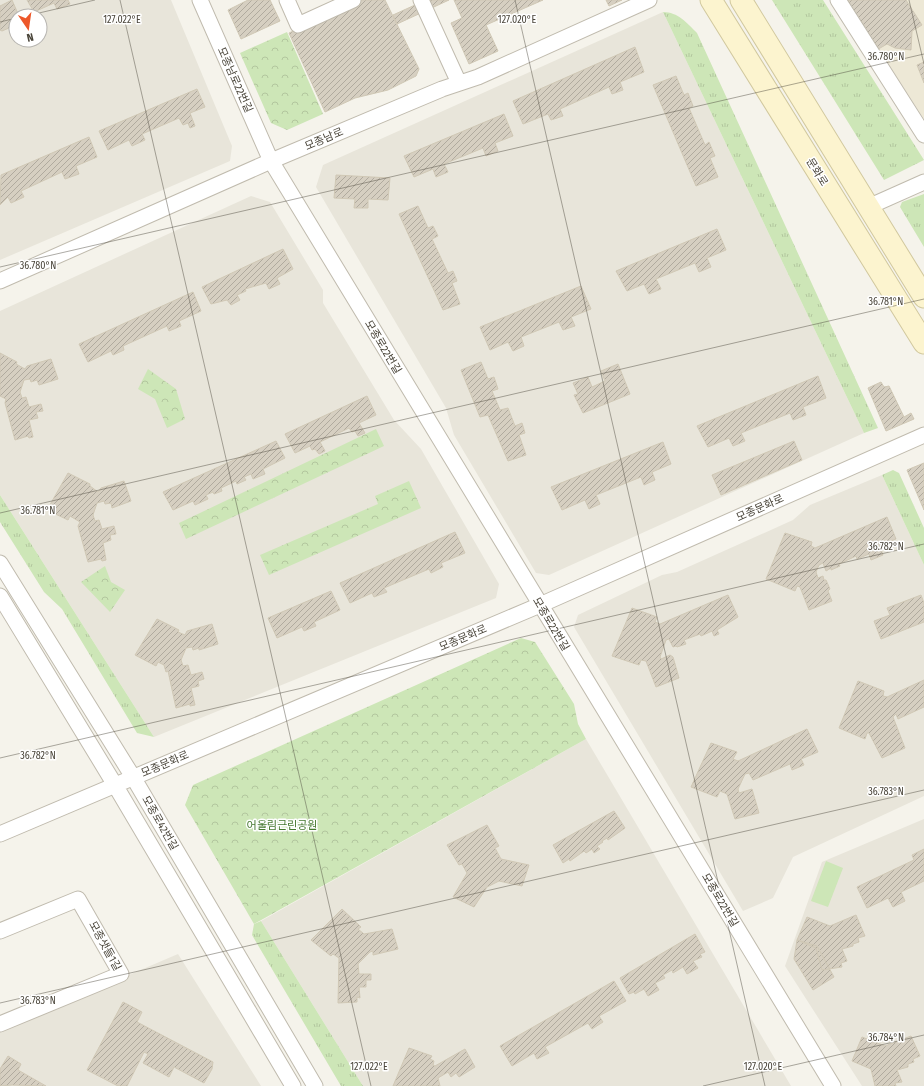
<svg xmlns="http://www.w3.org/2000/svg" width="924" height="1086" viewBox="0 0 924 1086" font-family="'Fira Sans Condensed','Noto Sans KR',sans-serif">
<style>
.residential{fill:#e8e5da;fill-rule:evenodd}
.education{fill:#ede8d6}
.grass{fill:url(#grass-tufts)}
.forest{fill:url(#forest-crowns)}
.pitch{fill:#cde6b7}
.building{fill:url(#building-hatch);stroke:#d0c8b5}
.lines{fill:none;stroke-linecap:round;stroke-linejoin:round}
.street-casing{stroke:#c0bbae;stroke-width:17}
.secondary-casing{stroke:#d1c89e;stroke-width:23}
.street{stroke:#fff;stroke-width:15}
.secondary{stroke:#fcf4cf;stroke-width:21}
.ticks{fill:none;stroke:#494439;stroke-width:1;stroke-opacity:0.45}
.labels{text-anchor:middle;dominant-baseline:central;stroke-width:3;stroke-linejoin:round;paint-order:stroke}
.street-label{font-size:11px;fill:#494439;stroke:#fff}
.park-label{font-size:11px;fill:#45782f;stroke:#fff}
.ticks-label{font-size:10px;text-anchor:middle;fill:#494439;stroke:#fff;stroke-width:3;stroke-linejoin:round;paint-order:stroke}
</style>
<defs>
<pattern id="grass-tufts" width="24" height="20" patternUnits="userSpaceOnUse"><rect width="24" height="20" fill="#cde6b7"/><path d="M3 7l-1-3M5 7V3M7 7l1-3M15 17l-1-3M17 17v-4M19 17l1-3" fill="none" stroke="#b2c69e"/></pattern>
<pattern id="forest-crowns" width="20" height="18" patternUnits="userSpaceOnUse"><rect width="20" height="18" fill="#cde6b7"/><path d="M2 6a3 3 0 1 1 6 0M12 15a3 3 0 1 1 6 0" fill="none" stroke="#b2c69e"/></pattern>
<pattern id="building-hatch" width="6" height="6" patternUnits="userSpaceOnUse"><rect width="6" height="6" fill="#d6cfc1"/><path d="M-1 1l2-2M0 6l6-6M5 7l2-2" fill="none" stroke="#b0aa9e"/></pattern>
</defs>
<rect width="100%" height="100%" fill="#f5f3eb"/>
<path class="residential" d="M0 0H171L232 146 230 161 0 260ZM16 16H40V40H16Z
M663 12 864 433 549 575 536 573 454 435 446 408 316 187 323 165Z
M251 196 270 202 323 290V303L394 420 421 449 499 584 496 598 154 737 0 495V311Z
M882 475 924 565V796L793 857 773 898 743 911 574 627 578 615 662 575 677 572 793 520 810 505Z
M586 739 791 1086H363L261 921Z
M924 819V1086H862L785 966 822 862Z
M178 954 261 1086H0V1030Z"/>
<path class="education" d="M846 0H924V119Z"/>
<path class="grass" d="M772 0H823L924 160 884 180Z
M663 12C678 12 687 23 697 33L878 428 864 433Z
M924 194V247L900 207 902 202Z
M893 470 899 473 924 528V565L882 475Z
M0 495 154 737 137 733 62 609 44 592 0 522Z
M261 921 363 1086H341L252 935 254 924Z"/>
<path class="forest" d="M287 32 323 114 287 130 271 123 240 53Z
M148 369 176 389 185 419 167 428 155 399 138 389Z
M376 429 384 446 186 539 179 523Z
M409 481 421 508 269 575 260 555 378 504 375 496Z
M105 566 111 582 125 590 110 612 81 582Z
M521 638 535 642 574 704 578 724 586 739 254 924 185 805 193 785Z"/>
<path class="pitch" d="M826 861 843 868 828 907 811 901Z"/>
<path class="building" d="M12 0 19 16H16V25L2 31 0 30V6Z
M27 0H68L70 4 57 9 54 3 34 12Z
M248 0H270L280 21 241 39 228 10Z
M362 0H385L419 69 416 76 388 90 355 98 325 112 289 33Z
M426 0H449L397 24 393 15Z
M454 0H543L486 25 498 51 469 64 451 23 462 18Z
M606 0H622L609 6Z
M843 0H906L922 25 912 31 911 50 895 48 887 44 875 51Z
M635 47 644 72 620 82 623 90 612 94 609 87 560 109 563 116 551 120 548 114 523 124 513 101Z
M924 62V83L917 65Z
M676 76 684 95 688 93 693 106 689 108 705 145 709 142 715 156 710 158 718 177 696 186 653 85Z
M197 89 205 107 190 113 195 126 190 128 188 123 183 125 179 118 142 134 145 140 132 146 129 140 108 150 99 131Z
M504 114 513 136 495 143 498 151 486 156 483 148 444 164 448 172 436 177 433 169 414 177 404 156Z
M89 137 97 157 76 166 79 174 65 179 62 172 21 191 24 197 11 203 8 197 0 205 1 175Z
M336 175 390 178 388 200 368 199V208H354L355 199 334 198Z
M418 206 428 228 433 226 438 236 432 239 448 273 453 271 457 281 452 283 460 304 443 310 399 214Z
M717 229 726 250 707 258 711 267 699 272 695 263 656 279 661 289 649 294 644 284 627 291 616 271Z
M283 249 293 269 277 278 280 284 269 289 266 283 245 289 246 291 237 295 240 300 231 305 227 300 211 304 202 287Z
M581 286 591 309 571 317 575 326 563 330 559 322 521 337 524 346 513 351 508 342 490 350 480 327Z
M193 292 201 311 179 321 181 326 169 331 167 326 123 346 124 350 113 355 111 351 88 362 79 344Z
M0 353 17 362 16 364 25 369 27 366 51 359 58 379 39 385 37 380 31 382 30 379 24 380 20 392 22 398 26 397 29 407 41 404 43 411 36 412 38 418 29 420 33 437 29 438 28 436 15 440 5 403 6 399 0 396Z
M481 362 488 379 494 377 498 389 492 391 500 410 508 408 515 426 522 423 525 433 519 435 526 455 508 461 488 415 480 417 461 370Z
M618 364 630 394 583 413 574 395 578 394 573 383 588 377 592 387 605 381 601 371Z
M818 376 826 398 803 407 806 415 793 420 790 413 741 433 745 441 733 446 729 438 708 447 697 426Z
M881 382 884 387 889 386 904 417 911 413 914 419 886 431 868 388Z
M367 396 376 415 359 423 365 433 358 436 355 431 352 432 349 428 320 442 325 451 319 454 315 449 312 450 310 446 295 453 285 434Z
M276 441 285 458 263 469 265 474 253 479 251 474 244 477 246 480 237 484 236 481 221 488 222 491 214 494 213 492 206 495 208 499 195 505 193 501 173 510 163 492Z
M794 441 802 460 721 495 712 475Z
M663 442 671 464 652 472 655 480 644 485 641 477 596 495 600 504 589 509 585 500 562 510 551 487Z
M924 463V510L907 470Z
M68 473 90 484V486L98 492 101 488 124 481 131 501 112 508 111 503 105 504 104 501 97 503 93 515 95 521 99 520 102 529 114 526 116 534 110 535 111 540 103 543 106 560 102 561 101 559 88 562 78 526 80 522 70 516 68 520 47 510Z
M887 517 896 539 888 542 890 545 881 549 883 555 871 560 869 554 857 559 856 556 839 564 840 566 831 570V568L826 571 823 563 819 565 816 572 818 578 823 576 824 580H826L830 589 828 591 832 601 809 610 800 587 797 586 795 591 766 579 785 533 812 542 811 546 815 548Z
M455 532 465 553 441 563 443 567 431 573 429 569 384 588 387 592 374 597 372 593 350 603 340 583Z
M331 591 340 610 314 622 316 626 304 631 302 627 277 638 268 618Z
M728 595 738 617 717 630 719 634 714 636 712 631 701 636 700 634 684 640 686 644 677 647 676 646 673 647 669 639 666 640 660 657 661 659 670 655 673 657 679 678 656 687 646 661 641 660 639 665 612 656 632 608 657 617 655 622 660 624Z
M921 595 924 603V622L881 639 874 621 890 615 887 608Z
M157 619 179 630 178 632 185 635 187 631 212 624 218 644 199 650V648L193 650 192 647 186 648 181 660 183 666 188 665 191 675 202 672 204 679 198 681 199 686 191 688 195 705 190 706V704L176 708 168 671 166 672 164 665 158 662 156 666 135 655Z
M924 680V707L898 719 896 714 893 717 905 748 882 758 869 733H867L865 739 839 728 858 681 884 691 883 696 887 697Z
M807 729 818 752 801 759 804 765 792 770 790 764 753 780 749 773 745 774 738 789 739 793 752 789 759 813 735 819 727 794 720 791 717 797 691 787 711 743 737 752 733 759 738 761Z
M614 811 625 828 608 840 607 838 602 841 603 842 597 846 600 849 594 853 592 849 586 853 584 851 570 861 569 859 563 863 553 845Z
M487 825 499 846 495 848 501 859 529 865 522 886 499 881 487 887 474 907 453 897 467 873 462 864 459 865 447 845Z
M924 849V881L901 892 905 901 893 907 888 898 867 908 857 887 914 860 912 855Z
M342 909 361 927 358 929 364 934 392 929 398 949 373 955V951L370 952 358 964 359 974H371V980H366V987H359L360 998 357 997V1002L338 1003 339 958 333 954 331 956 311 940Z
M856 915 865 936 858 938 859 942 853 944V946L842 949 847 961 841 963 842 967 822 970 816 948 797 940 807 917 830 926Z
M695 934 705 952 700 954 702 957 693 961 698 968 687 974 683 967 673 973 672 970 663 975 665 978 655 983 659 990 648 996 644 989 635 994 634 992 629 994 620 978Z
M797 940 817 946 834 977 813 990 794 959Z
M614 981 626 1001 599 1016 603 1022 592 1029 588 1023 545 1047 549 1053 537 1059 534 1053 512 1066 500 1046Z
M123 1002 142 1012 137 1022 213 1062 212 1069 204 1083 174 1067 169 1077 143 1063 148 1054 144 1052 127 1086H118L87 1070Z
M911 1036 920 1056 913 1059 914 1062 908 1064V1067L897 1070 902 1082 895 1083 896 1086H875L871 1069 852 1061 862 1037 885 1046Z
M409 1048 432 1056 430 1059 434 1061 433 1065 435 1066 465 1049 475 1067 459 1077 456 1073 451 1077 448 1072 438 1078 440 1086H393Z
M8 1056 21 1064 18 1070 46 1086 12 1085 0 1086V1069Z"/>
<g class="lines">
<g class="street-casing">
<path id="street" d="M200 0 271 161 833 1086
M287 0 298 25 353 0
M421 0 459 83
M838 0 924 135
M868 207 924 182
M0 281 271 161 442 89 478 77 649 0
M0 563 133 777 315 1086
M0 596 115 785 293 1086
M0 834 540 605 924 435
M0 931 78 899 121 974 0 1024"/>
</g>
<g class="secondary-casing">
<path id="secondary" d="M711 0 924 343
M741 0 924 297"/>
</g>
<use href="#street" class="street"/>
<use href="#secondary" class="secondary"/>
</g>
<path class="ticks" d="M120 0 371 1086M515 0 765 1086M909 0 924 64M26 16 95 0M0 22 16 18M0 267 924 54M0 513 924 299M0 758 924 544M0 1003 924 790M703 1086 924 1035"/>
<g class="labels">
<g class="street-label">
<text transform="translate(235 80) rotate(66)">모종남로22번길</text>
<text transform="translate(324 139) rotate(-23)">모종남로</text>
<text transform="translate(817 172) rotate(58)">문화로</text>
<text transform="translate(383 347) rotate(59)">모종로22번길</text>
<text transform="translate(760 508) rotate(-24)">모종문화로</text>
<text transform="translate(551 624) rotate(59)">모종로22번길</text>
<text transform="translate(463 638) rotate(-23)">모종문화로</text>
<text transform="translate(165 764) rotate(-23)">모종문화로</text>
<text transform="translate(160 823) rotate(60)">모종로42번길</text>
<text transform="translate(720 900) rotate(59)">모종로22번길</text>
<text transform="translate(105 946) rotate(61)">모종샛들1길</text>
</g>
<g class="park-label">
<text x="282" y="825">어울림근린공원</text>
</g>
</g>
<g class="ticks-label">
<text x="122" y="23">127.022°E</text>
<text x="517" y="23">127.020°E</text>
<text x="886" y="60">36.780°N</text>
<text x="38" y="269">36.780°N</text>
<text x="886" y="305">36.781°N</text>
<text x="38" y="514">36.781°N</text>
<text x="886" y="550">36.782°N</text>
<text x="38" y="759">36.782°N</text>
<text x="886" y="795">36.783°N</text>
<text x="38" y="1004">36.783°N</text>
<text x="886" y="1041">36.784°N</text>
<text x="369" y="1070">127.022°E</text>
<text x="763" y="1070">127.020°E</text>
</g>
<g transform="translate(28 28) rotate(167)"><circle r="19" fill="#ffffff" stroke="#b6b4b0"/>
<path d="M0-3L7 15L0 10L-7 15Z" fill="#ed582a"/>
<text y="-6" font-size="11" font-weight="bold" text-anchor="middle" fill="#494439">N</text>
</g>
</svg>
